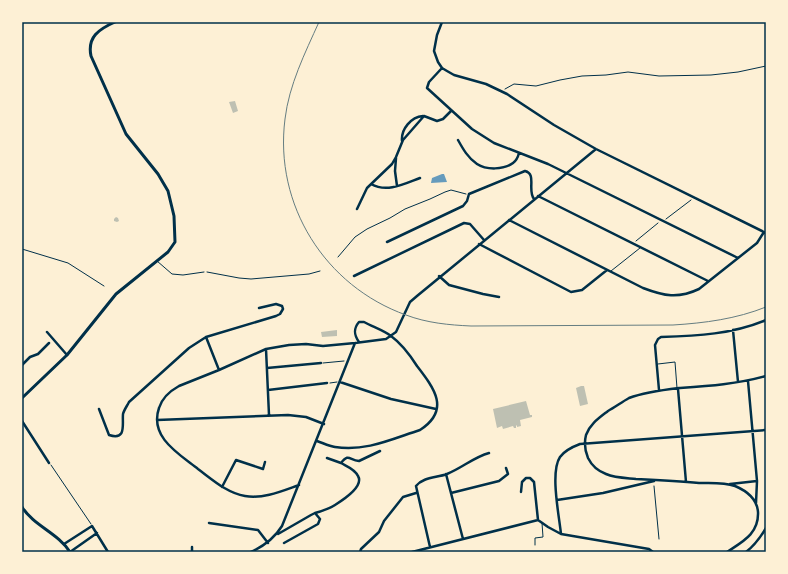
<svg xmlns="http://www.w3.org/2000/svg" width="788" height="574" viewBox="0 0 788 574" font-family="Ubuntu,sans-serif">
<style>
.water{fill:#669bbc}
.building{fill:#bec0b2}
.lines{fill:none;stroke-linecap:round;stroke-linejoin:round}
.path{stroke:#003049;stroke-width:1}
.service{stroke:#003049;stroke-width:1}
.minor{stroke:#003049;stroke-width:2.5}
.tertiary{stroke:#003049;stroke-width:3}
.rail{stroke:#657d81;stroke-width:1}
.neatline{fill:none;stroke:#003049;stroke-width:1.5}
</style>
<rect width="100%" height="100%" fill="#fdf0d5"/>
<path class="water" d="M442 174H444L447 182 431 183 432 178Z"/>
<path class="building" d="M235 101 238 111 233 113 229 102Z
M116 217 118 218 119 221 117 222 114 221V219Z
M337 330V336L322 337 321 332Z
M581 386H584L588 404 580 406 576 388Z
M526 401 530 415H532V417L520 420 521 426 517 427V425L516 426V428H514L513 426 503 429 502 426 497 428 493 409Z"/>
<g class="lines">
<path class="path" d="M505 89 514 84 536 86 560 80 582 76 606 75 628 72 659 76 711 75 738 72 766 66
M666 219 691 200
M636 241 658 223
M22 249 68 263 104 286
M338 257 355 237 367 229 390 218 405 209 430 199 445 192 451 190 466 194
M207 272 239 278 251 279 309 274 320 271
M323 363 344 361
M330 383 337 382
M51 465 91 524
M654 486 659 539"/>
<path class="service" d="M157 261 172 274 183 275 204 272
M611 271 640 248
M658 364 675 362 677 388
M535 545V538L543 537 542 523"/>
<path class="minor" d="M442 22 437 35 434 51 438 62 442 68 447 71 454 75 486 84 507 94 554 125 596 149 766 233
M442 68 429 82 427 88 472 129 494 143 548 164 738 258
M458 140C463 149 468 158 477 164 486 170 504 170 513 163 516 161 518 157 519 153
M402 141C401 129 411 117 423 116
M396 158 395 171 397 186
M371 184C387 193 404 184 420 178
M538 196 708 281
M357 209 367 188 392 164 396 157 403 140 424 116 437 121 443 119 451 111
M509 220 643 288C664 296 678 299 699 289L757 243 764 232
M387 242 463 206 467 201 469 194 525 171C537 174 527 190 534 199
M479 244 571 292 582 290 607 270
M354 276 464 223 470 224 484 240
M439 276 449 285 483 294 499 297
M733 330 738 382
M47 332 67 355
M206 337 219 370
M266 349 269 415
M22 365 30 357 38 354 49 343
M267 368 321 363
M748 381 757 481 756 503
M340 382 391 399 436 409
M678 389 686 482
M268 390 327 383
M659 390 655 345 658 339 661 337C697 336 733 334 766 320
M99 409 109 435C127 441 122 424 123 414 124 410 127 406 129 402L189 348 206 337 276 316 280 314 283 309 282 306 276 304 259 308
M157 420 288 415 306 417 324 424
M22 421 49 463
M317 441C323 443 329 446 335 447 365 452 392 439 420 430 451 410 434 388 417 366 410 355 402 344 391 336 383 330 373 327 364 322H359C353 329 354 335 359 342
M327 458 341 463C349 453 349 460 359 461L380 451
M446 474 463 539
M730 484 757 481
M299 485C282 491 264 499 245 496 227 493 213 480 198 469 179 454 149 437 159 408 162 398 170 391 179 386L219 370 266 349 289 345 306 344 323 346 355 343 386 339 396 332 410 302 417 296 596 149
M222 487 236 460 263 469 265 462
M521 492 522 482 526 478H530L534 482 538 520 548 527 561 534 649 549 653 552
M451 493 499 481 508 474 506 468
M557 500 603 493 654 481
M315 513C322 511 329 509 335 505 343 500 364 486 358 476 355 469 346 466 341 463
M209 523 258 530 268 543
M278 534 311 515 315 513 320 519 318 524 284 543
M561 534C559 515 550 472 560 457 565 450 572 447 580 444L766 430
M64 544 92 526 108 552
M192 547V552
M430 547 416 486C423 477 436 478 447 474 462 468 474 457 489 453
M70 552 97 533
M251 552C264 546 274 539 282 526L355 343
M360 552 361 549 379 532 384 521 403 497 416 493
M412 552 538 520
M727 552C742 542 759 534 758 512 757 499 747 491 735 486 724 482 711 483 699 483 678 481 657 480 636 479 626 478 615 478 606 474 598 471 592 466 588 458 585 451 584 443 586 435 590 424 599 418 608 411 615 407 622 402 629 398 645 392 662 390 679 388 708 386 738 384 766 376
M746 552C755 545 760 538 766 528"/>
<path class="tertiary" d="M22 23 23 22
M22 398 67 355 116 294 168 252 175 242 174 216 168 191 158 174 126 134 91 56C87 37 99 29 115 22
M22 507C34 526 58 533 70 552"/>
<path class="rail" d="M319 22C305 53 289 85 285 119 274 205 325 286 406 315 427 323 449 325 471 326L673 325C705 323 736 319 766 307"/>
</g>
<rect width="788" height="574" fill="none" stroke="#fdf0d5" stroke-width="46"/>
<rect x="23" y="23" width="742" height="528" class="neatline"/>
</svg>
